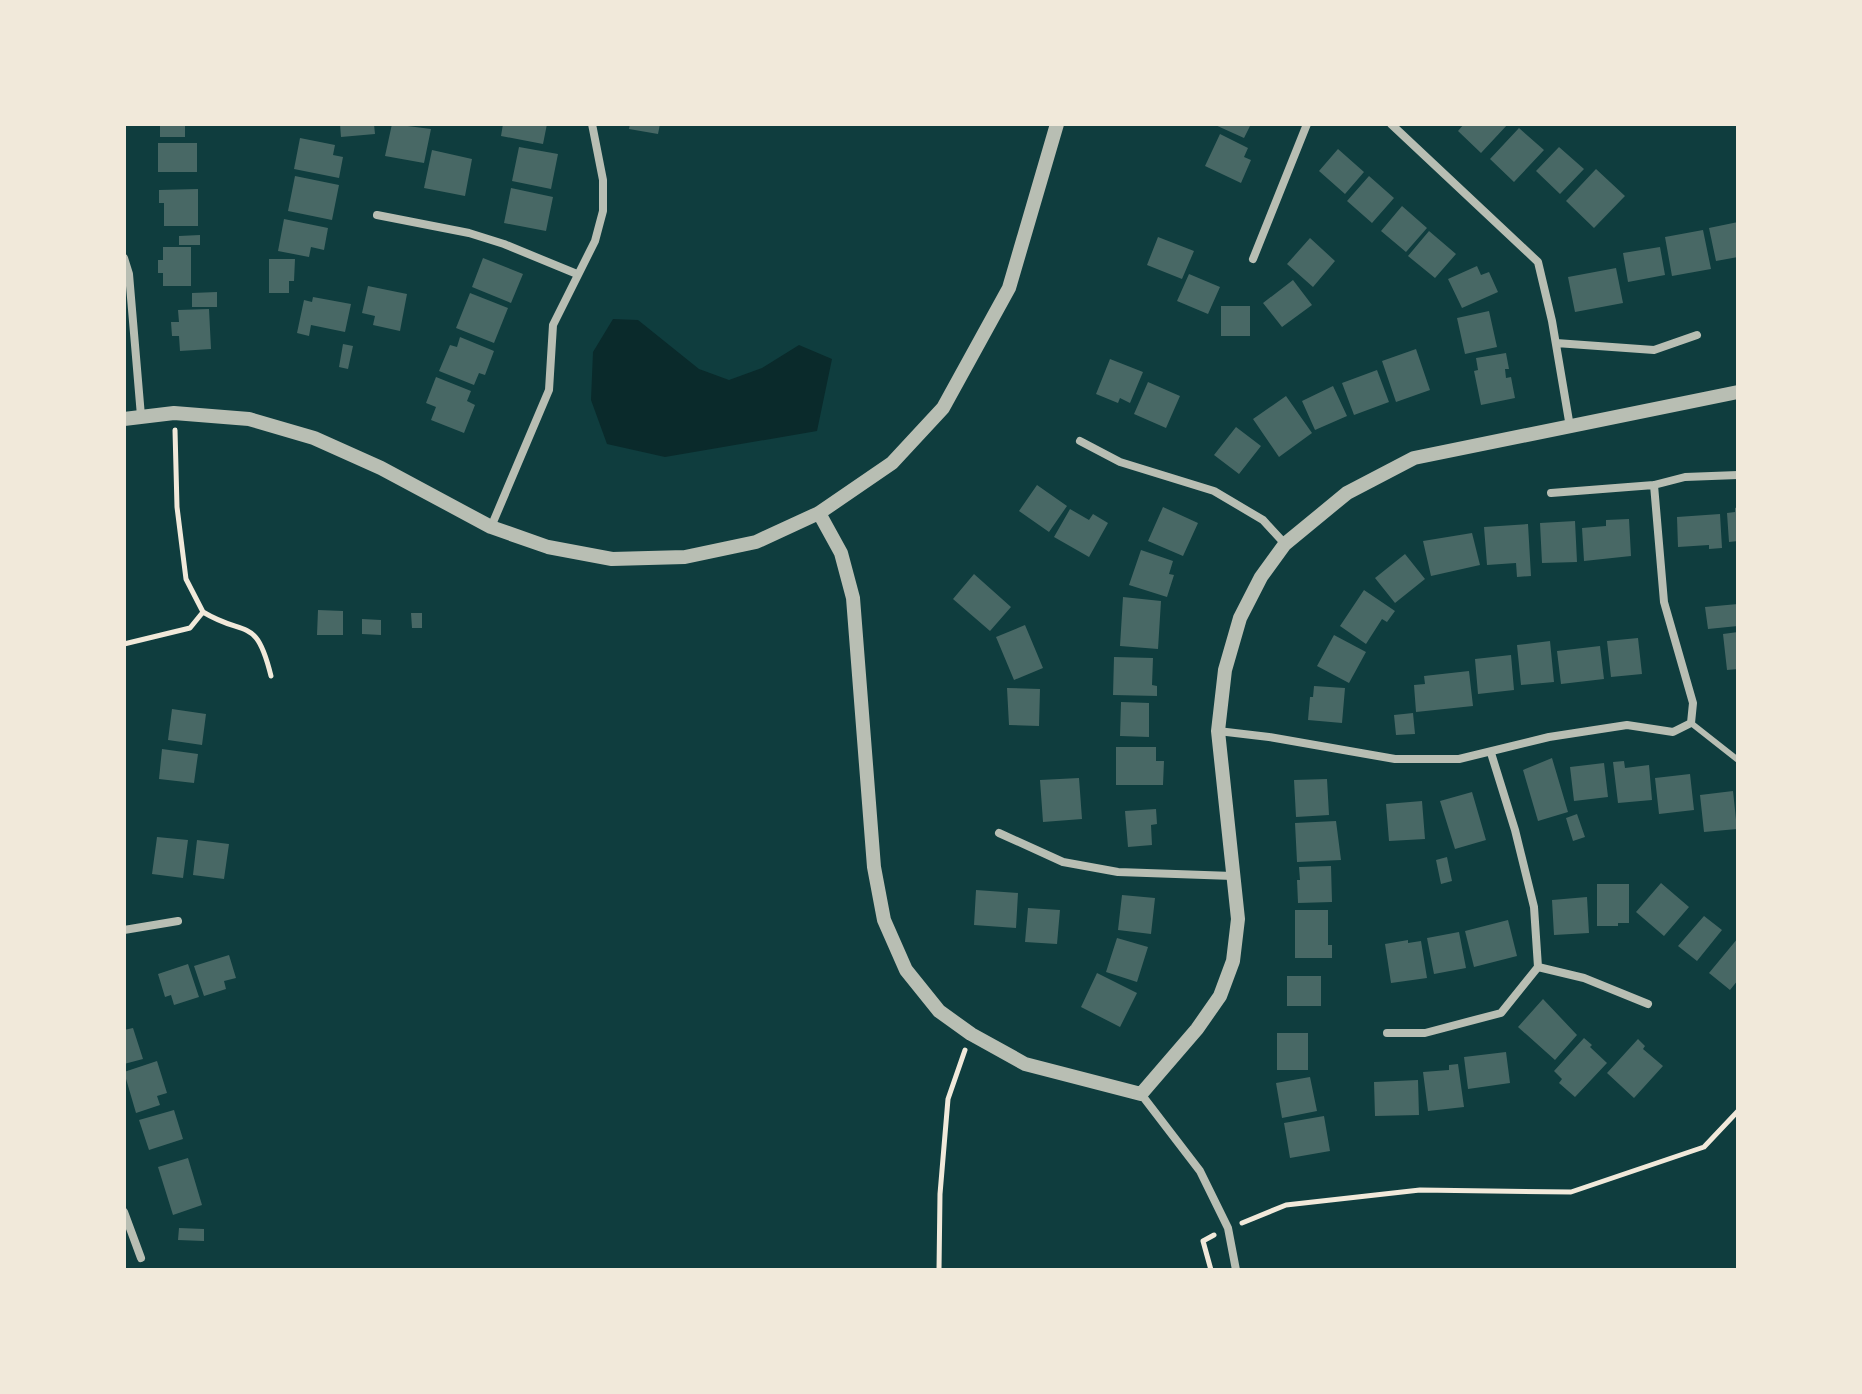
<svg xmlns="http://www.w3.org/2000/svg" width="1862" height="1394" viewBox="0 0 1862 1394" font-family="'Exo 2',sans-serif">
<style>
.water{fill:#0a2a2b}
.building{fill:#486865}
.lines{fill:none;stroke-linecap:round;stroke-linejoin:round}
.path{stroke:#f1e9da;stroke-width:5}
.service{stroke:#b8beb3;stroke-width:6}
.minor{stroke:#b8beb3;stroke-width:8}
.tertiary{stroke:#b8beb3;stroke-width:14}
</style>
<rect width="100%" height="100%" fill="#0f3d3e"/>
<path class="water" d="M613 319 638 320 699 369 729 380 762 368 799 345 832 359 817 431 665 457 607 444 591 400 593 352Z"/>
<path class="building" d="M340 124H374L375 134 341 137Z
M392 124 431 129 424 163 385 156Z
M503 124H547L543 144 501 136Z
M630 124H660L658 134 629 129Z
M1213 124H1251L1244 138Z
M1464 124H1508L1481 153 1458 131Z
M160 125H185V137H160Z
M1519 128 1544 150 1514 182 1490 159Z
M1220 134 1248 148 1244 157 1251 160 1241 183 1205 166Z
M300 138 335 145 333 155 343 157 339 178 294 169Z
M158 143H197V172H158Z
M519 147 558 154 551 189 512 181Z
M1559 147 1584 169 1560 194 1536 171Z
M1338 149 1364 172 1345 194 1319 171Z
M432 150 472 159 465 196 424 188Z
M1596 169 1625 196 1594 228 1566 201Z
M295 176 339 185 332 220 288 211Z
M1369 176 1394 198 1372 223 1347 201Z
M511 188 553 197 546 231 504 223Z
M198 189V226H164V203H159V190Z
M1402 206 1427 228 1406 252 1381 231Z
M284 219 328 228 324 250 311 247 309 257 278 251Z
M1738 222V257L1716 261 1709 228Z
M1703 230 1711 269 1672 276 1665 237Z
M1429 231 1456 254 1435 278 1408 256Z
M200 235V245H179V236Z
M1158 237 1194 251 1182 279 1147 265Z
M1310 238 1335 261 1313 287 1287 264Z
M163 247H191V286H163V273H158V260H163Z
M1660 247 1665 275 1628 282 1623 253Z
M483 258 523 274 511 303 472 287Z
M269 259H295L294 281H289V293H269Z
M1477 266 1481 275 1489 272 1498 292 1462 308 1448 279Z
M1616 268 1623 303 1575 312 1568 277Z
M1189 274 1220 287 1208 314 1177 301Z
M1293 280 1312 305 1282 327 1263 303Z
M368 286 407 294 400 331 373 325 375 316 362 313Z
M217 292V307H192V293Z
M470 293 508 308 494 343 456 328Z
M313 297 351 304 345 332 311 325 309 336 297 333 304 300 312 302Z
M1221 306H1250V336H1221Z
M209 309 211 349 180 351 179 336H172L171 322H179L178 310Z
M1489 311 1497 347 1465 354 1457 318Z
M460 337 494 351 485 375 479 373 474 385 439 371 450 345 457 347Z
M343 344 353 346 348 369 339 367Z
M1416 349 1430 390 1396 402 1382 361Z
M1506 353 1509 369H1505L1506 378 1511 377 1515 398 1481 405 1474 371 1478 370 1476 358Z
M1110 359 1143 372 1130 403 1120 398 1118 403 1096 394Z
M1377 370 1389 402 1354 415 1342 383Z
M436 377 471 391 467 401 475 405 464 433 431 420 436 407 426 403Z
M1148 382 1180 396 1166 428 1134 414Z
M1333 386 1347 416 1315 430 1302 401Z
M1286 396 1312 433 1279 457 1253 419Z
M1236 427 1261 446 1239 474 1214 455Z
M1037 485 1067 506 1049 532 1019 511Z
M1163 507 1198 523 1183 556 1148 541Z
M1738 507V541L1729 542 1727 513 1735 512V508Z
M1070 509 1089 520 1093 514 1108 523 1089 557 1054 537Z
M1720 514 1722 548 1709 549V545L1678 547 1677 517Z
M1629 519 1631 556 1584 561 1582 528 1606 526V520Z
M1575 521 1577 562 1542 563 1540 523Z
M1528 524 1531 576 1517 577 1516 563 1487 565 1484 527Z
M1472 533 1480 565 1431 576 1423 541Z
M1141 550 1173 561 1169 574 1174 575 1167 597 1129 585Z
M1405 554 1425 579 1395 603 1375 578Z
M974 574 1011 607 990 631 953 599Z
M1364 590 1395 611 1387 622 1382 619 1366 644 1340 626Z
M1123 597 1161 601 1158 649 1120 646Z
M1738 604V626L1708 629 1705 607Z
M318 610 343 611V635H317Z
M411 613H422V628H412Z
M362 619 381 620V635L362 634Z
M1025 625 1043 668 1014 680 996 637Z
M1738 632V669L1727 670 1723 634Z
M1334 635 1366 652 1349 683 1317 666Z
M1638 638 1642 674 1611 677 1607 641Z
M1550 641 1554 682 1521 685 1517 645Z
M1600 646 1604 679 1561 684 1557 651Z
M1511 655 1514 690 1478 694 1475 659Z
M1114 657 1153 658 1152 685 1157 686V696L1113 695Z
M1469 671 1473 706 1416 712 1414 685 1425 684 1424 676Z
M1314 686 1345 688 1342 723 1308 720 1310 697H1313Z
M1007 688 1040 689 1039 726 1009 725Z
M1121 702 1149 703V737L1120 736Z
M172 709 206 714 202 745 168 740Z
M1413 713 1415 734 1396 735 1394 715Z
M1116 747H1156V761H1164L1163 785H1116Z
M162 749 198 754 194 783 159 779Z
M1552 758 1568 812 1538 821 1523 770Z
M1624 761 1625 768 1649 765 1652 800 1618 803 1613 762Z
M1604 763 1608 797 1574 801 1570 767Z
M1690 774 1694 810 1659 814 1655 778Z
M1079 778 1082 819 1043 822 1040 780Z
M1327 779 1329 815 1296 817 1294 780Z
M1733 791 1737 829 1704 832 1700 795Z
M1472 792 1486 840 1455 849 1440 801Z
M1422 801 1425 839 1389 841 1386 804Z
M1156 809 1157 824 1151 825 1152 845 1128 847 1125 811Z
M1577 814 1585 837 1573 841 1566 818Z
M1336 821 1341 860 1297 862 1295 823Z
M157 837 188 840 183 878 152 874Z
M197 840 229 844 224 879 193 875Z
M1447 857 1452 881 1441 884 1436 860Z
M1331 866 1332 902 1298 903 1297 880H1300L1299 867Z
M1661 883 1689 907 1664 936 1636 912Z
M1597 884H1629V923H1618V926H1597Z
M976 890 1018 893 1016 928 974 925Z
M1122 895 1155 898 1151 934 1118 930Z
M1587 897 1589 933 1554 935 1552 900Z
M1028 908 1060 910 1057 944 1025 942Z
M1295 910H1328V945H1332V958H1295Z
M1704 916 1722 930 1697 961 1678 946Z
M1508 920 1517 956 1474 967 1465 931Z
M1459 932 1466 968 1434 974 1427 938Z
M1117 938 1148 947 1137 982 1106 972Z
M1738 938V980L1730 990 1709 973Z
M1408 940V943L1421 941 1427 978 1391 983 1385 944Z
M229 955 236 978 224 981 226 989 204 996 194 966Z
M188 964 199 997 174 1005 171 995 165 997 158 974Z
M1097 973 1137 993 1120 1027 1081 1007Z
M1287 976H1321V1006H1287Z
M1543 999 1577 1035 1555 1060 1518 1027Z
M133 1028 143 1059 124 1064V1030Z
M1277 1033H1308V1070H1277Z
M1584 1038 1592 1045 1590 1047 1607 1063 1575 1097 1559 1083 1562 1079 1554 1071Z
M1638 1039 1645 1046 1643 1049 1663 1066 1634 1098 1607 1073Z
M1506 1052 1510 1083 1468 1089 1464 1057Z
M157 1061 167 1093 157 1096 160 1105 136 1113 124 1072Z
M1458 1064 1464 1107 1428 1111 1423 1072 1449 1070V1065Z
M1310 1077 1317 1111 1282 1118 1276 1083Z
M1418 1080 1419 1115 1375 1116 1374 1082Z
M174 1110 183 1139 149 1150 139 1120Z
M1324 1116 1330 1151 1290 1158 1284 1123Z
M188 1158 202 1205 173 1215 158 1167Z
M179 1228 204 1229V1241L178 1240Z"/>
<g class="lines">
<path class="path" d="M203 612C246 638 256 615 271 676
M124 644 190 628 203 612 186 579 177 507 175 430
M1242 1223 1286 1205 1420 1190 1571 1192 1704 1147 1738 1111
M939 1270 940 1194 948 1099 965 1050
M1211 1270 1203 1241 1214 1235"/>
<path class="service" d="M1691 723 1738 760"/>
<path class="minor" d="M1391 124 1538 262 1552 321 1570 427
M377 215 469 233 504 244 577 274
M124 258 129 274 141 416
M1253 259 1307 124
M1556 343 1654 350 1697 335
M1080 441 1120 462 1214 491 1263 520 1285 544
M1551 493 1654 485 1685 477 1738 475
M491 527 549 390 553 325 595 241 603 211V180L592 124
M1218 731 1269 737 1395 759H1459L1549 737 1627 725 1673 732 1691 723 1693 703 1664 602 1654 485
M1491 753 1515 830 1534 907 1538 967
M999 833 1063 862 1118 872 1233 876
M124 930 178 921
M1387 1033H1425L1501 1013 1538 967 1584 978 1648 1004
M1141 1094 1200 1171 1228 1228 1236 1270
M124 1212 141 1258"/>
<path class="tertiary" d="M124 419 174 413 249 419 314 438 381 468 491 527 548 547 612 559 685 557 756 542 819 513 892 463 943 408 1009 288 1057 124
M819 513 841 553 853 598 874 867 884 920 906 970 939 1011 971 1034 1025 1064 1141 1094 1197 1029 1220 996 1233 961 1238 919 1218 731 1225 670 1240 618 1261 577 1285 544 1347 493 1414 458 1738 392"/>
</g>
<rect width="1862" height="1394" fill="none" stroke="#f1e9da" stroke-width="252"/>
</svg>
